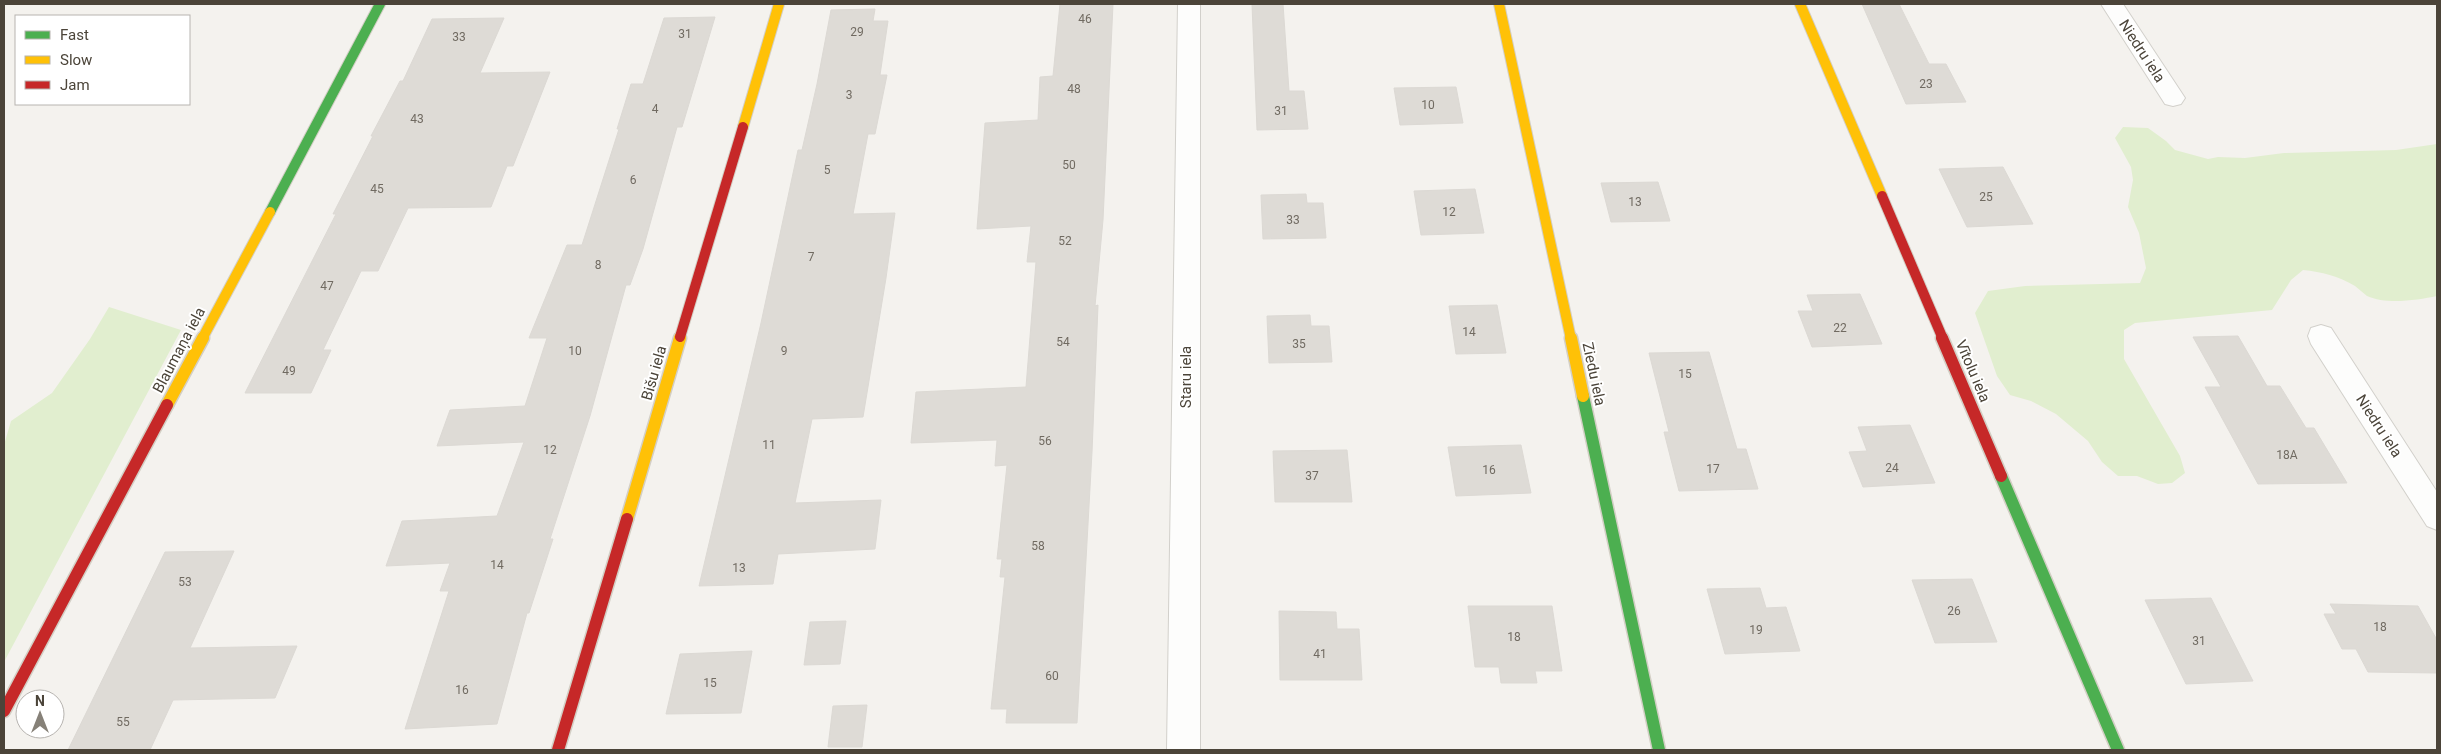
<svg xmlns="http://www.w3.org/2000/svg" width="2441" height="754" viewBox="0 0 2441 754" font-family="Roboto,sans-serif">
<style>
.green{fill:#e1eecf}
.building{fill:#dedbd6;stroke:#dcd9d4}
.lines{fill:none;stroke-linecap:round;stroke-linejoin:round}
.street-casing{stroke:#d2d0cb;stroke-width:2}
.fast-far1-casing{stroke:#d3cfc5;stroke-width:12}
.fast-casing{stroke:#d3cfc5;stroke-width:15}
.slow-far1-casing{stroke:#d3cfc5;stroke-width:12}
.slow-casing{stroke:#d3cfc5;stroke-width:15}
.jam-far1-casing{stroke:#d3cfc5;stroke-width:12}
.jam-casing{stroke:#d3cfc5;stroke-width:15}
.street{fill:#fdfdfc;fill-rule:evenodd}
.fast-far1{stroke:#4caf50;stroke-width:10}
.fast{stroke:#4caf50;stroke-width:12}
.slow-far1{stroke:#ffc107;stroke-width:10}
.slow{stroke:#ffc107;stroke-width:12}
.jam-far1{stroke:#c62828;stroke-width:10}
.jam{stroke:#c62828;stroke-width:12}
.labels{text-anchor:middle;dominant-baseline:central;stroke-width:4;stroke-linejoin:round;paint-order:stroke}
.number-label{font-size:12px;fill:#706a61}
.street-label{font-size:15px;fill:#4b4439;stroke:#fff}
</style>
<rect width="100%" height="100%" fill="#f4f2ee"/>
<path class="green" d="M2123 127 2148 128 2166 141 2175 150 2208 159 2218 157 2245 158 2284 153 2396 150 2437 144V296C2417 300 2387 305 2367 296 2363 293 2359 289 2355 286 2338 276 2322 272 2303 270L2291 280 2272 310 2135 323 2124 330V359L2180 456 2185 473 2172 483 2158 484 2137 476H2118L2102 462 2088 441 2056 414 2031 401 2010 395 1997 376 1975 313 1988 291 2025 286 2140 283 2146 268 2139 233 2128 207 2133 180 2131 167 2115 138Z
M109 307 181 330 4 662V445L11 421 52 393 90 339Z"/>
<path class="building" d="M1060 4H1113L1103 220 1095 306 1098 305 1092 452 1077 723H1006L1007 709H991L1005 577H1000L1002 559H997L1007 465 995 466 997 440 911 443 916 392 1026 387 1036 262H1027L1031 226 977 229 985 123 1038 120 1040 77 1053 76Z
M1252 4H1283L1289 91H1304L1308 129 1257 130Z
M1862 4H1899L1929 64H1946L1966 102 1906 104Z
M875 9 873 21H888L880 75H887L875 134H868L853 214 895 213 886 278 863 417 812 419 795 503 881 500 875 549 778 554 773 584 699 586 761 323 798 150H802L817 84 831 10Z
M715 17 682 127H677L643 249 630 285H626L590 416 550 539H553L529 613H527L497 724 405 729 449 591H440L450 563 386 566 402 521 497 516 524 442 437 446 450 410 525 406 547 338H529L567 245H582L619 129H617L631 84H643L664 18Z
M504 18 480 73 550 72 513 166H507L491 207 408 208 378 271H361L323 350H331L311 393H245L336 214H333L373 136H371L400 81H403L432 19Z
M1456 87 1463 123 1400 125 1394 88Z
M2003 167 2033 224 1967 227 1939 169Z
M1658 182 1670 221 1611 222 1601 183Z
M1475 189 1484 233 1421 235 1414 191Z
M1306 194 1307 203H1323L1326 238 1263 239 1261 195Z
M1860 294 1882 344 1812 347 1798 311H1813L1807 295Z
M1497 305 1506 353 1456 354 1449 306Z
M1310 315 1311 326H1329L1332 362 1269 363 1267 316Z
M2238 336 2267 386H2280L2306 428H2314L2347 483 2258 484 2205 387H2221L2193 337Z
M1709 352 1737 449H1746L1758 489 1679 491 1664 432H1669L1649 353Z
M1910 425 1935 483 1863 487 1849 452 1867 451 1858 427Z
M1521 445 1531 493 1456 496 1448 447Z
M1347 450 1352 502H1275L1273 451Z
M234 551 190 648 297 646 275 698 173 700 150 750H68L165 552Z
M1972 579 1997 642 1935 643 1912 580Z
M1760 588 1766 608 1786 607 1800 651 1725 654 1707 589Z
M2211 598 2253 681 2186 684 2145 600Z
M2330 604 2418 606 2437 640V673L2368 672 2356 649H2342L2324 614H2336Z
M1468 606H1552L1562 671H1535L1537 683H1501L1499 667H1475Z
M1279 611 1336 612 1337 629H1359L1362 680H1280Z
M846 621 840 664 804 665 810 622Z
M752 651 741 713 666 714 680 654Z
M867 705 862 747H828L833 706Z"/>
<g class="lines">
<g class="street-casing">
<path id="street" d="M1178 4H1200V750H1167Z
M2101 4H2123L2185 98 2181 104 2173 106 2165 104Z
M2321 325 2331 328 2437 492V530L2427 526 2311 344 2308 336 2311 328Z"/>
</g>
<g class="fast-far1-casing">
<path id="fast-far1" d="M270 212 380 4"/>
</g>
<g class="fast-casing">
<path id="fast" d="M1583 396 1659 750
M2001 476 2118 750"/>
</g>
<g class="slow-far1-casing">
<path id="slow-far1" d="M1499 4 1571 339
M1800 4 1882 196
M743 127 779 4
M202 339 270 212
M679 339 680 337"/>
</g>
<g class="slow-casing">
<path id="slow" d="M1571 338 1583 396
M167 405 203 338
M627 519 680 338"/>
</g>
<g class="jam-far1-casing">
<path id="jam-far1" d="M1882 196 1943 339
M680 337 743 127"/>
</g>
<g class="jam-casing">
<path id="jam" d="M1942 338 2001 476
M4 711 167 405
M558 750 627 519"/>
</g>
<use href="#street" class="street"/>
<use href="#fast-far1" class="fast-far1"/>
<use href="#fast" class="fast"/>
<use href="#slow-far1" class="slow-far1"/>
<use href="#slow" class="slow"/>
<use href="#jam-far1" class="jam-far1"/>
<use href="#jam" class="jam"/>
</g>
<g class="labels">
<g class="number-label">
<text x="1085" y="19">46</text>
<text x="857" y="32">29</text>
<text x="685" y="34">31</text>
<text x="459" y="37">33</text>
<text x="1926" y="84">23</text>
<text x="1074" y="89">48</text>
<text x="849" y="95">3</text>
<text x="1428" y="105">10</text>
<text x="655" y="109">4</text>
<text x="1281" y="111">31</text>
<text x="417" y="119">43</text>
<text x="1069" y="165">50</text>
<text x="827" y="170">5</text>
<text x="633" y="180">6</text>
<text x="377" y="189">45</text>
<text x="1986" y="197">25</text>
<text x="1635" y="202">13</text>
<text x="1449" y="212">12</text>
<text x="1293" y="220">33</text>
<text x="1065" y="241">52</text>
<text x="811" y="257">7</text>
<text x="598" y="265">8</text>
<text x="327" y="286">47</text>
<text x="1840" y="328">22</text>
<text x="1469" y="332">14</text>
<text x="1063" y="342">54</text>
<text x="1299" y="344">35</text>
<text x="575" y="351">10</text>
<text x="784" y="351">9</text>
<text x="289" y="371">49</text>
<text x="1685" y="374">15</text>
<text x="1045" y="441">56</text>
<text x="769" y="445">11</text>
<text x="550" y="450">12</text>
<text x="2287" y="455">18A</text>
<text x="1892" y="468">24</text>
<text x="1713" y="469">17</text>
<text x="1489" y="470">16</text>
<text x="1312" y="476">37</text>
<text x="1038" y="546">58</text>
<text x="497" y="565">14</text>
<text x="739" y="568">13</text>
<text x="185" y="582">53</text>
<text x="1954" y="611">26</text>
<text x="2380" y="627">18</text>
<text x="1756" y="630">19</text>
<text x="1514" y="637">18</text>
<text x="2199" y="641">31</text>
<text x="1320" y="654">41</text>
<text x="1052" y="676">60</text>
<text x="710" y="683">15</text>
<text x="462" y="690">16</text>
<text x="123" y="722">55</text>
</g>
<g class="street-label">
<text transform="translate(2142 51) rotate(57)">Niedru iela</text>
<text transform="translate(179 350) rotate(-62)">Blaumaņa iela</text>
<text transform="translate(1973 371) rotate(67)">Vītolu iela</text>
<text transform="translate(654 373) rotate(-74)">Bišu iela</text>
<text transform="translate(1594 374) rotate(78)">Ziedu iela</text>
<text transform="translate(1186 377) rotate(-90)">Staru iela</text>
<text transform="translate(2379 426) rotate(57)">Niedru iela</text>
</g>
</g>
<rect width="2441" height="754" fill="none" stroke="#4b4439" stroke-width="10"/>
<rect x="15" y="15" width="175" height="90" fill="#ffffff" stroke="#b7b4b0"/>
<rect x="25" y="31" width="25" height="8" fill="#4caf50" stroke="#b7b4b0"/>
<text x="60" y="40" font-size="15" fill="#4b4439">Fast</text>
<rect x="25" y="56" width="25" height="8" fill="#ffc107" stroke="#b7b4b0"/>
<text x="60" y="65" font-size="15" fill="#4b4439">Slow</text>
<rect x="25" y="81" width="25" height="8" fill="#c62828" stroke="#b7b4b0"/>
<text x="60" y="90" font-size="15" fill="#4b4439">Jam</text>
<g transform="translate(40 714)"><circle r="24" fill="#ffffff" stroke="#b7b4b0"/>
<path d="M0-4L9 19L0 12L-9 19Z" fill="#868178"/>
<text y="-8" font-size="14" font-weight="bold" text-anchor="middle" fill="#4b4439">N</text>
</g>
</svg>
